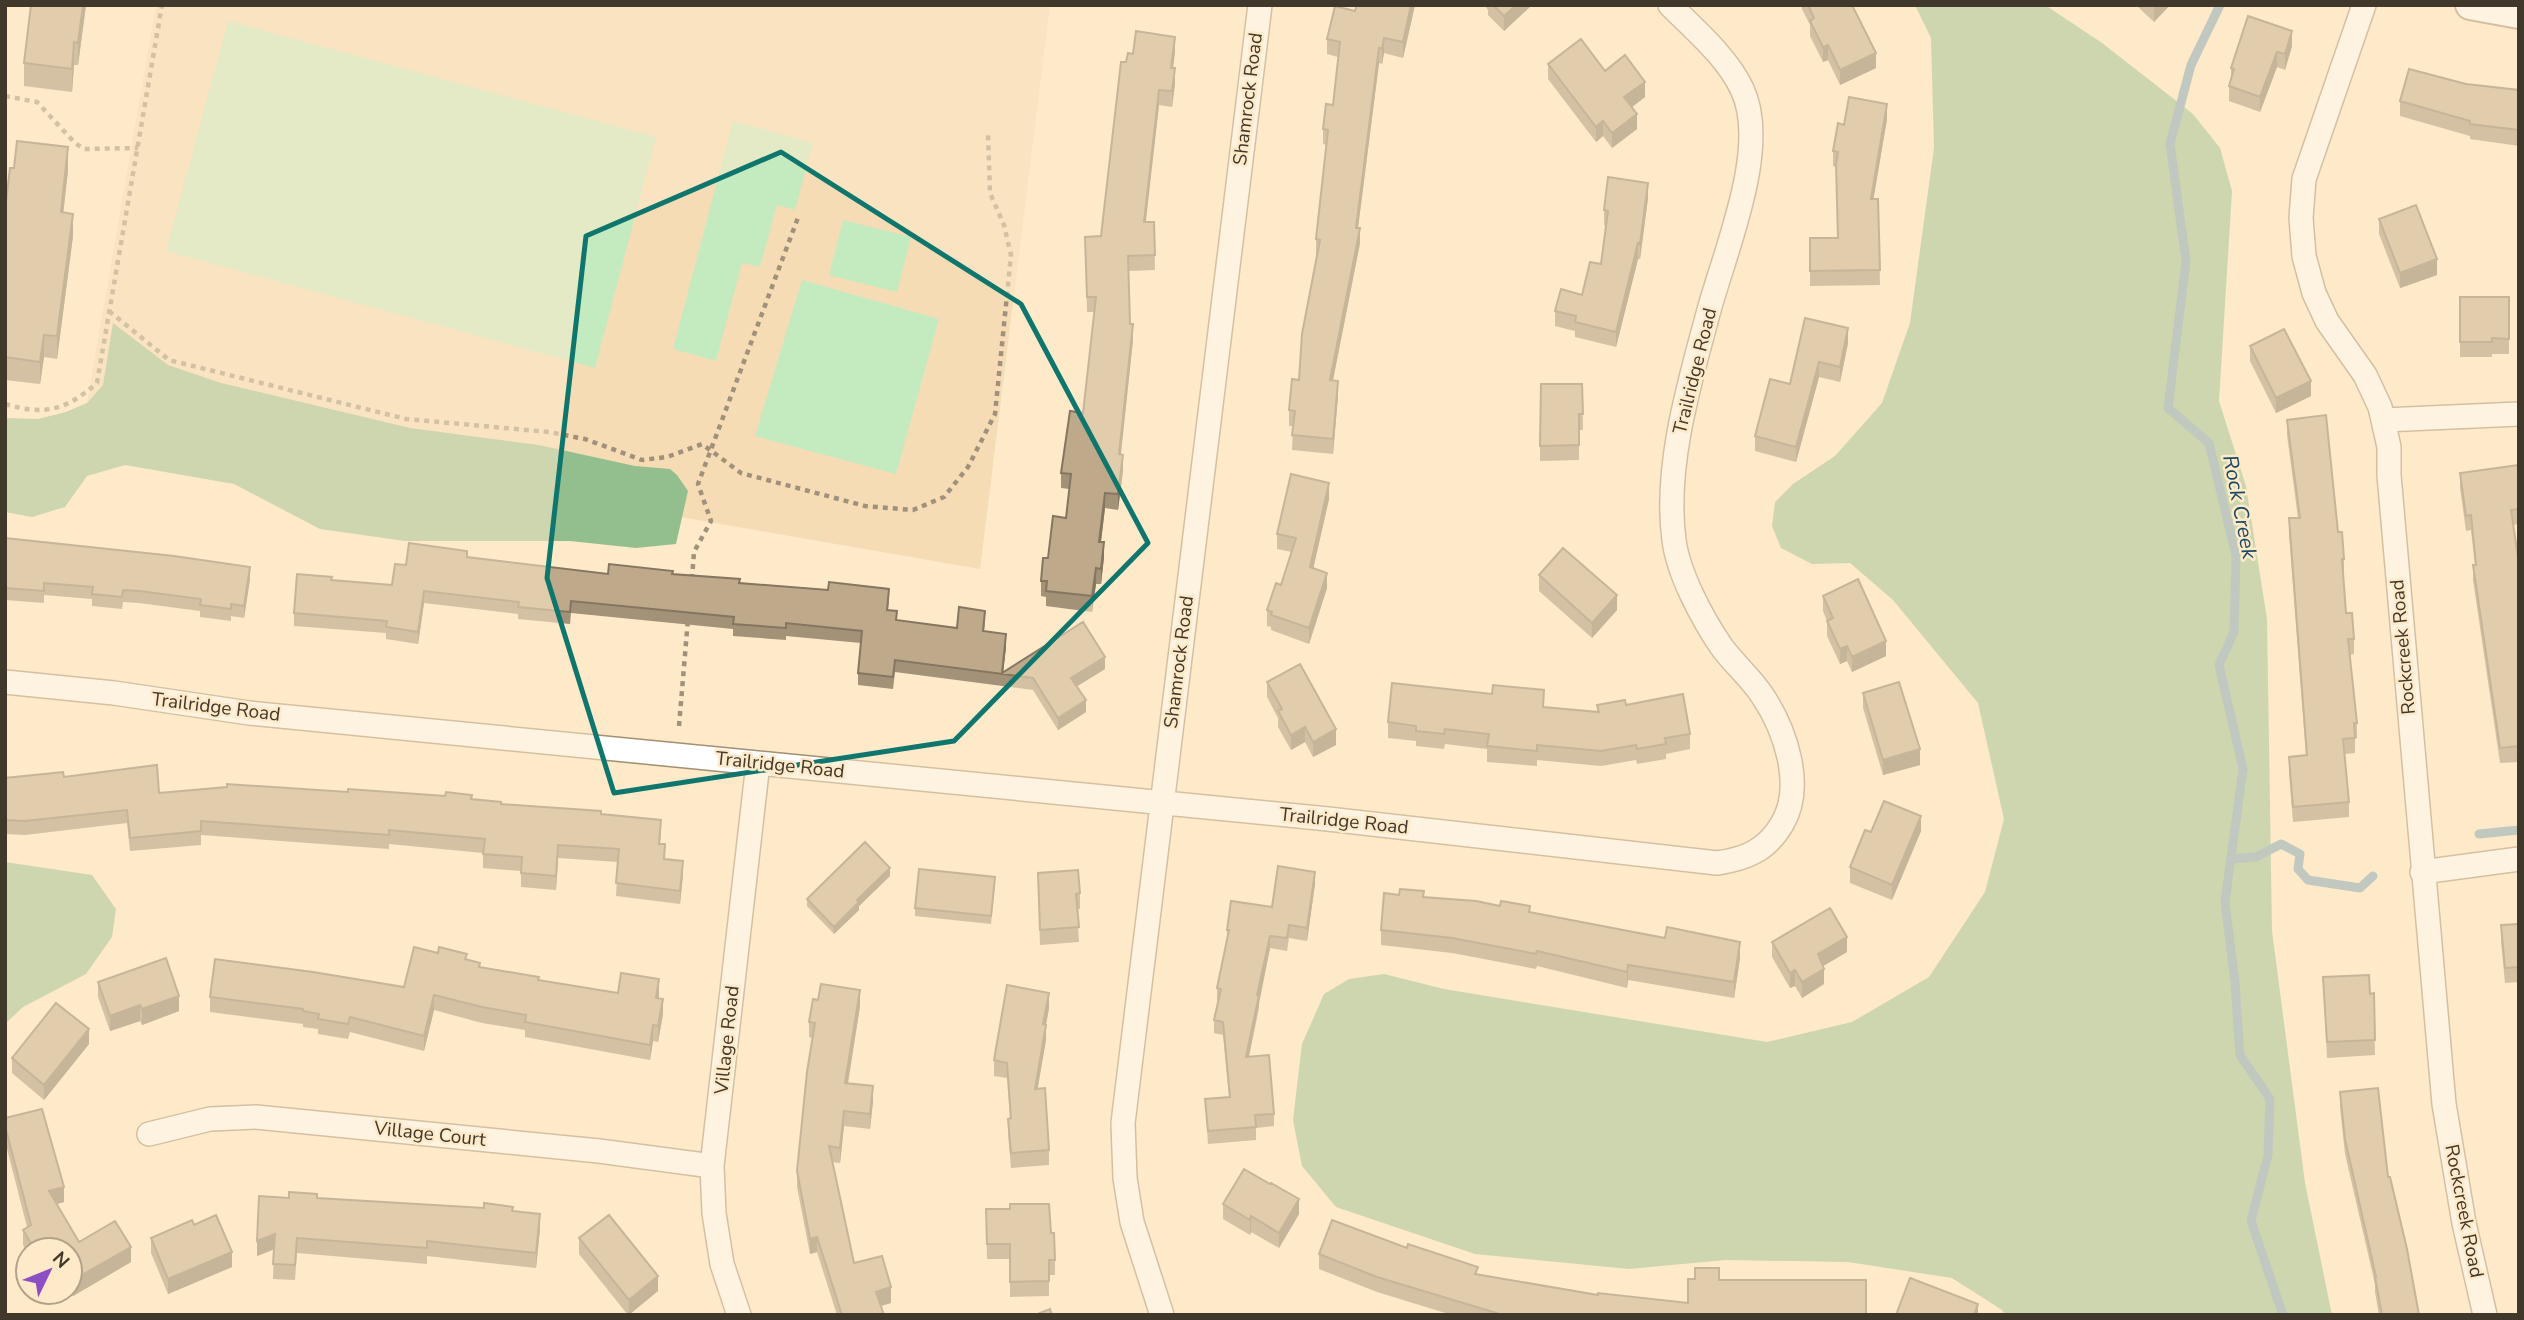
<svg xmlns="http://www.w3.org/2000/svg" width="2524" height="1320" viewBox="0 0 2524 1320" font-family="'Nunito Sans',sans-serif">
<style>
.built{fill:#f6dcb5}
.green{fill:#c4eac0}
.forest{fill:#93bf8e}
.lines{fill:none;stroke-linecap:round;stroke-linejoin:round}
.stream{stroke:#78a0b7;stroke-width:9}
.minor-casing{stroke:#a38f71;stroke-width:26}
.tertiary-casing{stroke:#a38f71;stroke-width:32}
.path{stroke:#9f917a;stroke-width:4.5;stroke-dasharray:5 5;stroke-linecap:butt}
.minor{stroke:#fff;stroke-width:23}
.tertiary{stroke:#fff;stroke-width:28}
.wall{fill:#a39178}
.shaded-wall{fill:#857661}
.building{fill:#bea98b;stroke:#857661;stroke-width:2}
.marked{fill:none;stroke:#0f766e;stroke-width:5;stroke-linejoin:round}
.labels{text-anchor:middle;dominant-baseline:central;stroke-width:5;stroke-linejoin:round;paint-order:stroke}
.street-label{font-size:19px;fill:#40382b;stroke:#fee9c9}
.water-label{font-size:21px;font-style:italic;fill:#194863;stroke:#fee9c9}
</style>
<rect width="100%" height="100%" fill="#fee9c9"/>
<path class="built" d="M156 5H1050L980 569 85 414Z"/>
<path class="green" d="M228 21 656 137 595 368 166 251Z
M733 121 813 143 795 210 777 205 760 267 742 263 716 361 673 349Z
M843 220 911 237 897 292 829 275Z
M802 280 939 319 896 474 755 436Z"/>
<path class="forest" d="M1915 5H2045L2102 43 2193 114 2220 148 2232 191 2219 401 2246 486 2267 619 2272 931 2305 1183 2332 1315H2005L2002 1310 1952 1278 1848 1262 1726 1260 1629 1269 1475 1254 1336 1207 1302 1166 1293 1120 1302 1044 1324 994 1349 979 1384 974 1444 989 1767 1042 1852 1022 1929 977 1985 892 2004 819 1978 703 1893 600 1850 563 1812 564 1781 548 1772 526 1775 502 1793 484 1835 456 1882 403 1910 323 1934 148 1931 38Z
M113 323 168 365 221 383 410 428 539 445 635 466 670 469 677 475 688 491 676 544 636 548 570 541H405L320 529 234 484 125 465 87 476 65 507 32 517 5 512V418L38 419 66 412 87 403 103 385Z
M5 862 92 875 116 909 112 937 86 974 23 1007 5 1024Z"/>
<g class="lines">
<path class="stream" d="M2220 5 2191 65 2170 144 2186 261 2168 408 2209 443 2236 556 2234 632 2219 665 2243 769 2225 902 2235 983 2240 1055 2270 1099 2268 1155 2251 1221 2283 1315
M2479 834 2519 830
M2231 859 2256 857 2281 844 2300 854 2298 869 2308 880 2360 888 2373 876"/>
<g class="minor-casing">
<path id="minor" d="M2364 5 2304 179 2301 218 2304 256 2314 293 2327 321 2365 375 2380 407 2389 447V475L2444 1104 2464 1223 2485 1315
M2384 420 2519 414
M5 682 114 693 249 713 1328 819 1717 863C1746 859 1767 850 1782 824 1805 786 1785 729 1762 695 1750 677 1733 663 1721 646 1702 618 1678 573 1674 540 1664 466 1690 381 1709 310 1725 251 1770 147 1742 89 1727 57 1695 30 1670 5
M2422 872 2519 859
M149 1134 210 1119 256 1117 599 1151 712 1166
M739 1315 722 1264 714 1213 712 1166 758 763
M1162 1315 1132 1222 1125 1178 1123 1123 1260 5"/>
</g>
<g class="tertiary-casing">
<path id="tertiary" d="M2470 5 2519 14"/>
</g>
<path class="path" d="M5 96 37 102 75 143 84 149 138 148
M109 311 169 360 406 419 549 432 585 439 642 460 667 457 702 444 741 473 865 506 913 510 944 497 968 467 995 414 1011 255 1004 225 990 193 988 135
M5 404C45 416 66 410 97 383L162 5
M692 579 694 552 711 521 698 484 799 215
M679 726 688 619"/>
<use href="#minor" class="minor"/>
<use href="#tertiary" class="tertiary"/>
</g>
<path class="wall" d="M86 5 78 65H74L72 92 24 86V63Z
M1132 5H1159L1132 6Z
M1357 5H1415L1403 58 1384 53 1382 64 1379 63 1358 228 1360 243 1333 380 1338 396 1333 454 1292 450 1293 426H1289V410L1299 380 1317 255H1316V239L1327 145 1323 144V129L1333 105 1338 57 1327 54V39L1355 11Z
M1484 5H1532L1504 31 1488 15V10Z
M1802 5H1852L1876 68 1840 85 1828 60 1823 62 1810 36V25L1802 9Z
M2136 5H2170L2154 22Z
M2292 46 2285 70 2277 67 2260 112 2229 101V86L2231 77V68Z
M1175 52 1173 68 1175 84 1172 107 1159 105 1145 222H1154L1155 270 1128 271 1130 324 1133 340 1121 454 1123 470 1118 510 1105 508 1101 542 1104 557 1101 584H1096L1092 612 1046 606V597L1041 596V581L1048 558 1066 518 1069 489 1061 488V473L1083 413 1095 312H1087L1085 237 1101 236 1133 54Z
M1548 64 1645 97 1632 107 1637 129 1612 148 1603 136 1596 142 1548 79Z
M2519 90V146L2470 139V136L2400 116V101Z
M1887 119 1873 199H1878L1880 285 1810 286V238H1838L1836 167 1833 166V151L1844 125Z
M68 170 63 212 73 236 57 359 44 357 40 384 5 380V210Z
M1648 198 1640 259H1638L1616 347 1575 337V331L1555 326V311L1582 295 1601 264 1606 226 1604 225V210Z
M2379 219 2437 275 2400 288 2379 234Z
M2460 297H2509V354H2492V357H2460Z
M1805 318 1848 343 1840 382 1819 377 1796 462 1755 451V436L1790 384Z
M2250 346 2311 396 2276 413 2250 361Z
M1582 384 1583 430H1579V460L1540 461V446Z
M2287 420 2338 532 2344 559V574L2343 575 2346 613 2354 639V654L2350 655 2357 723V738H2355V753L2345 754 2349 802V817L2293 822 2289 772V757L2306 756 2289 534V518H2298L2287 435Z
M2519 465V524L2513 525 2519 564V762L2500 763 2473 580V565H2475L2471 530 2466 531 2460 488V473Z
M1329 499 1313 568 1327 588 1309 644 1271 630V627L1267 626V610L1281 585 1292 552 1277 549V534Z
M5 538 250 579 244 618 231 616V621L200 617V611L139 603 123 602 122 609 92 606V599L44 595V603L5 600Z
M467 557 608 574H673L889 601 888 610 897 620 957 628 985 623 984 631 1006 647 1003 672 1105 669 1077 686 1086 712 1058 730 1033 690 895 672 893 689 858 685V673L861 643 786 636V640L733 636V629L571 613 570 624 518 619V614L424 603 418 644 386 639V633L294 626V613L332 580 392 585 406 565Z
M1539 575 1617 610 1592 638 1539 591Z
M1823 596 1886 656 1852 672 1847 661 1840 664 1827 636V621L1823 611Z
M1267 682 1336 745 1313 757 1305 742 1291 750 1278 727V718L1267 697Z
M1863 693 1920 765 1883 775 1863 708Z
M1597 705H1626L1690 734V749L1666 754V759L1637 764 1636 760 1601 766 1537 760V766L1487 762V749L1445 744 1444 749 1416 746V741L1388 738V722L1544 707 1597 712Z
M64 777 159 793 348 792 472 799 501 804 601 814 661 834 660 844 665 859 683 874 680 904 616 896 618 862 558 858 556 890 521 887V871L483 868V853L389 844V849L201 835V845L130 851 127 823 25 835 5 834V778Z
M1921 831 1892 900 1850 883V867L1871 832Z
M1038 873 1080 893V909H1077L1079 942 1040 945Z
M890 876 859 906V910L834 934 807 906V899Z
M1315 884 1307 941 1289 938 1287 951 1270 948 1259 999V1008L1249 1057 1274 1114V1126L1256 1128V1140L1208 1144 1205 1099 1229 1097 1223 1035 1214 1033V1020L1218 1001 1217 1000V988L1227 941V930Z
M995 885 991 924 915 916V908Z
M1424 897 1530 912 1740 958 1734 998 1628 980 1627 988 1537 966 1536 969 1452 953 1381 945V930Z
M2519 924V982L2505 983 2501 941V925Z
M1772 942 1847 952 1823 966 1824 984 1802 998 1795 986 1790 988 1772 957Z
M467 960 480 967 539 980 618 993 659 995V998L663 1014 658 1042 653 1041 650 1060 525 1037V1030L482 1023 434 1010 424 1051 350 1032 348 1039 318 1034V1029L303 1027V1024L210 1012V997L404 987Z
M2323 977 2370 994 2374 993 2375 1055 2327 1058Z
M98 982 179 1011 142 1025 140 1021 110 1031 98 997Z
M860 1006 848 1084 873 1101 870 1129 844 1126 840 1163 832 1162 854 1263 891 1303 881 1306 884 1315H837L817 1252 810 1254 797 1187V1171L812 1038 809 1037V1022Z
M1049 1008 1046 1025V1040L1037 1089 1049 1150V1165L1011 1168 1008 1134V1119L1010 1118 1007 1078 994 1076V1060Z
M89 1044 44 1100 12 1073V1058Z
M2340 1092 2388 1177 2419 1315H2379L2375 1292V1284L2345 1154 2340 1107Z
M5 1118 64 1202 57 1204 79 1242 131 1262 73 1296 70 1290V1250H28V1254L23 1245V1230L27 1227 5 1141Z
M1270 1184 1299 1214 1279 1248 1251 1232 1250 1235 1223 1219V1204Z
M289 1198 513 1211 540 1229 536 1268 427 1256V1264L297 1253 295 1280 273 1279 274 1249 257 1256Z
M986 1209 1051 1233 1055 1260V1275H1049V1296L1010 1297V1259H987Z
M194 1225 232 1267 168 1294 151 1253V1238Z
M579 1238 658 1291 628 1315 579 1254Z
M1407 1248 1478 1274 1598 1295 1688 1303 1719 1280 1866 1315H1452L1377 1292 1319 1269V1254Z"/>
<path class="shaded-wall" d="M83 5H86L78 65V43Z
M1411 5H1415L1403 58V42Z
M1516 5H1532L1504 31V16Z
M2156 5H2170L2154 22V7Z
M2292 31V46L2285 70V54Z
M1175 37V52L1171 83V68Z
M1384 38V53L1382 64V49Z
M74 42V65L72 92V69Z
M1828 45V60L1823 62V47Z
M1379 48V63L1356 243V228Z
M2277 52V67L2260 112V97Z
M1876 53V68L1840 85V70Z
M1175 68V84L1172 107V91Z
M1645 82V97L1624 113V97Z
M1159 90V105L1144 238V222Z
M1887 104V119L1871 214V199Z
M1637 114V129L1612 148V133Z
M1603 121V136L1596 142V127Z
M68 147V170L61 234V212Z
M1648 183V198L1640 259V244Z
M73 214V236L57 359V336Z
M1360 228V243L1330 395V380Z
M1638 243V259L1616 347V332Z
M2437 259V275L2400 288V273Z
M1133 324V340L1119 469V454Z
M1848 328V343L1840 382V367Z
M44 335V357L40 384V362Z
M1819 362V377L1796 462V447Z
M1338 381V396L1333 454V439Z
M2311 381V396L2276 413V398Z
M1123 455V470L1118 510V494Z
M1329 483V499L1310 583V567Z
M1105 493V508L1099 557V542Z
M1104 542V557L1101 584V569Z
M250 567V579L244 618V606Z
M1096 568V584L1092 612V596Z
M1327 573V588L1309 644V628Z
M424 591V603L418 644V632Z
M1617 595V610L1592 638V623Z
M1006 634V647L1003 674H1002Z
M1886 641V656L1852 672V657Z
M1847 646V661L1840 664V649Z
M1105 657V669L1071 690V678Z
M1086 700V712L1058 730V718Z
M1305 727V742L1291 750V735Z
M1336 729V745L1313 757V742Z
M1920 749V765L1883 775V760Z
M1921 816V831L1892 900V885Z
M558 845V858L556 890V876Z
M683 861V874L680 904V891Z
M890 868V876L859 906V910L834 934V927L857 900Z
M1315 872V884L1307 941V928Z
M1270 936V948L1246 1070V1057L1257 995Z
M1847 937V952L1818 969V954Z
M1740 942V958L1734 998V982Z
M1628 965V980L1627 988V972Z
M1824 969V984L1802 998V982Z
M1795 970V986L1790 988V973Z
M659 979V995L656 1013V998Z
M860 990V1006L845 1099V1083Z
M1049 993V1008L1043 1040V1024Z
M434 995V1010L424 1051V1036Z
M179 996V1011L142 1025V1009Z
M663 999V1014L658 1042V1026Z
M140 1005V1021L110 1031V1016Z
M653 1025V1041L650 1060V1045Z
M1046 1025V1040L1035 1104V1089Z
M89 1029V1044L44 1100V1085Z
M873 1086V1101L870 1129V1114Z
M844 1111V1126L840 1163V1148Z
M64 1187V1202L49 1206V1191Z
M1299 1199V1214L1279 1248V1233Z
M540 1214V1229L536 1268V1253Z
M1251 1216V1232L1250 1235V1220Z
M275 1234V1249L257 1256V1241Z
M817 1237V1252L810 1254V1239Z
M131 1247V1262L73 1296V1280Z
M232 1252V1267L168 1294V1279Z
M658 1276V1291L629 1315V1300Z
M891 1287V1303L876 1307V1292Z
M1978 1304V1315H1974Z"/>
<path class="building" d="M31 5H83L78 43 74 42 72 69 24 63Z
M1357 5H1411L1403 42 1384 38 1382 49 1379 48 1356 228H1360L1330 380 1338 381 1333 439 1292 435 1295 411 1289 410 1292 379 1299 380 1302 334 1320 240 1316 239 1328 130 1323 129 1326 104 1333 105 1340 42 1327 39 1335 6 1355 11Z
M1493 5H1516L1504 16Z
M1808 5H1852L1876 53 1840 70 1828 45 1823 47 1810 21 1814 18Z
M2248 16 2292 31 2285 54 2277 52 2260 97 2229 86 2234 69 2231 68Z
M1136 31 1175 37 1171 68H1175L1172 91 1159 90 1144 222H1154L1155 255 1128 256 1130 324H1133L1119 454 1123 455 1118 494 1105 493 1099 542H1104L1101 569 1096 568 1092 596 1046 591 1047 581H1041L1043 558H1048L1053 516 1066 518 1071 474 1061 473 1070 411 1083 413 1096 297H1087L1085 237 1101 236 1121 62H1126L1128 53 1133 54Z
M1581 39 1605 71 1625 55 1645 82 1624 97 1637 114 1612 133 1603 121 1596 127 1548 64Z
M2409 69 2466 84 2519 90V130L2470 124V121L2400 101Z
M1849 97 1887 104 1871 199H1878L1880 270 1810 271V238H1838L1836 164 1838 152 1833 151 1838 123 1844 125Z
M17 141 68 147 61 212 73 214 57 336 44 335 40 362 5 357V210L10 168H14Z
M1608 177 1648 183 1640 244 1638 243 1616 332 1575 322 1576 316 1555 311 1561 289 1582 295 1590 262 1601 264 1608 211 1604 210Z
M2416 205 2437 259 2400 273 2379 219Z
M2460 297H2509V339L2492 338V342H2460Z
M1805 318 1848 328 1840 367 1819 362 1796 447 1755 436 1770 379 1790 384Z
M2284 329 2311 381 2276 398 2250 346Z
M1541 384H1582L1583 414H1579V445L1540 446Z
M2326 415 2338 532H2342L2344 559H2342L2346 613H2352L2354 639H2348L2357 723H2354L2355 738 2343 739 2349 802 2293 807 2289 757 2307 755 2289 518H2300L2287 420Z
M2519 465V509L2511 510 2519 564V746L2500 748 2473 565H2476L2471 515 2466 516 2460 473Z
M1291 474 1329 483 1310 567 1327 573 1309 628 1271 615 1272 612 1267 610 1276 583 1281 585 1296 538 1277 534Z
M5 538 174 556 250 567 244 606 231 604V609L200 605 201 599 139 591 123 590 122 597 92 594 93 587 44 583V591L5 588Z
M409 543 467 551V557L608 574 609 564 673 571 672 574 740 579 739 583 828 590 829 582 889 589 887 610 897 611 896 620 957 628 959 607 985 611 983 631 1006 634 1002 673 1083 622 1105 657 1071 678 1086 700 1058 718 1033 678 895 660 893 677 858 673 862 631 786 623V628L733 624 734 617 571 601 570 612 518 607 519 602 424 591 418 632 386 627 387 621 294 613 297 574 332 577 331 580 392 585 395 564 406 565Z
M1563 548 1617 595 1592 623 1539 575Z
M1858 579 1886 641 1852 657 1847 646 1840 649 1827 621 1833 618 1823 596Z
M1300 664 1336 729 1313 742 1305 727 1291 735 1278 711 1282 709 1267 682Z
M1899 682 1920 749 1883 760 1863 693Z
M1392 683 1492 694 1493 685 1544 690 1543 707 1599 712 1597 705 1625 700 1626 705 1683 694 1690 734 1665 738 1666 744 1637 749 1636 745 1601 751 1537 745V751L1487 746 1489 734 1445 729 1444 734 1416 731V726L1388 722Z
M157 765 159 793 227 787V784L348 792V789L445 796 446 792 472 795 471 799 501 802V804L601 811V814L661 820 659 844H665L664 859 683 861 680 891 616 883 619 849 558 845 556 876 521 873 522 857 483 854 485 839 389 830V835L201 821V831L130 838 127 810 25 821 5 820V778L63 772 64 777Z
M1884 801 1921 816 1892 885 1850 867 1865 830 1871 832Z
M865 842 890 868 857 900 859 902 834 927 807 899Z
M1278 866 1315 872 1307 928 1289 925 1287 938 1270 936 1257 995H1259L1246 1057 1269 1055 1274 1114 1255 1115 1256 1127 1208 1131 1205 1099 1230 1097 1223 1022 1214 1020 1221 989 1217 988 1229 930H1227L1231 901 1272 907Z
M919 869 995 877 991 916 915 908Z
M1078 870 1080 893 1076 894 1079 927 1040 930 1038 873Z
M1400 889 1424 891 1423 897 1476 901 1500 906 1501 901 1530 906 1529 912 1665 938 1667 927 1740 942 1734 982 1628 965 1627 972 1537 951 1536 954 1452 938 1381 930 1384 893 1399 895Z
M1830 908 1847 937 1818 954 1824 969 1802 982 1795 970 1790 973 1772 942Z
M2519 924V967L2505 968 2501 925Z
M414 947 438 953 439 947 467 954 465 959 480 963 479 967 539 977 538 980 618 993 621 973 659 979 656 998 663 999 658 1026 653 1025 650 1045 525 1022 526 1015 482 1007 434 995 424 1036 350 1017 348 1024 318 1019 319 1014 303 1011V1009L210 997 215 959 313 972 404 987Z
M166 958 179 996 142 1009 140 1005 110 1016 98 982Z
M2369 975 2370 994 2374 993 2375 1040 2327 1042 2323 977Z
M821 984 860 990 845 1083 873 1086 870 1114 844 1111 840 1148 829 1146 854 1263 882 1256 891 1287 876 1292 884 1315H842L817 1237 810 1239 797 1171 807 1072 815 1023 809 1022 813 999 818 1000Z
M1007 985 1049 993 1043 1024 1046 1025 1035 1089 1045 1088 1049 1150 1011 1153 1008 1119 1011 1118 1007 1063 994 1060Z
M56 1003 89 1029 44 1085 12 1058Z
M2378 1088 2388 1177H2390L2407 1249 2419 1315H2382L2375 1277H2376L2345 1139 2340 1092Z
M42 1109 64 1187 49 1191 79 1242 115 1221 131 1247 73 1280 70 1275V1250H35L23 1230 31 1225 5 1126V1118Z
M1244 1169 1270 1184 1271 1183 1299 1199 1279 1233 1251 1216 1250 1220 1223 1204Z
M289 1192 317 1194V1198L484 1208V1203L513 1207 512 1211 540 1214 536 1253 427 1241V1248L297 1238 295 1265 273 1264 275 1234 257 1241 259 1196 289 1198Z
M1010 1204H1049L1051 1233H1054L1055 1260H1049V1281L1010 1282V1244H987L986 1209H1010Z
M216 1215 232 1252 168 1279 151 1238 192 1220 194 1225Z
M609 1215 658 1276 629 1300 579 1238Z
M1332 1220 1407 1248 1408 1244 1478 1267 1475 1274 1598 1295V1293L1688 1303V1279H1695V1268H1719V1280H1866V1315H1503L1377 1277 1319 1254Z
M1910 1278 1978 1304 1974 1315H1896Z
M1050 1309 1052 1315H1035Z"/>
<path d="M0 0H2524V1320H0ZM781 152 1021 304 1148 543 954 741 614 793 547 578 586 236Z" fill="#fee9c9" fill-opacity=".55" fill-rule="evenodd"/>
<path class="marked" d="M781 152 1021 304 1148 543 954 741 614 793 547 578 586 236Z"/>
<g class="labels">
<g class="street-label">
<text transform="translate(1248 99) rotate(-83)">Shamrock Road</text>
<text transform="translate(1695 371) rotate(-76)">Trailridge Road</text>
<text transform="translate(2403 647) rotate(-95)">Rockcreek Road</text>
<text transform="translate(1179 662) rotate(-83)">Shamrock Road</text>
<text transform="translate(216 707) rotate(7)">Trailridge Road</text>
<text transform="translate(780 765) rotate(6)">Trailridge Road</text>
<text transform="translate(1344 821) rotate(6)">Trailridge Road</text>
<text transform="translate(727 1040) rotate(-84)">Village Road</text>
<text transform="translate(430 1134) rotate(6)">Village Court</text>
<text transform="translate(2464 1211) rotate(79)">Rockcreek Road</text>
</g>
<g class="water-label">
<text transform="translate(2240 507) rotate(79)">Rock Creek</text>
</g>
</g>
<rect width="2524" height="1320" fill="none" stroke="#40382b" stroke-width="14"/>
<g transform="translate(49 1271) rotate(47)"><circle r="33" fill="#fee9c9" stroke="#b2a28a" stroke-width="2"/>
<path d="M0-5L12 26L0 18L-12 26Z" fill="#8d4ec4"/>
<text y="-10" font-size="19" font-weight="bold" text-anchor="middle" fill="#40382b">N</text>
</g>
</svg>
